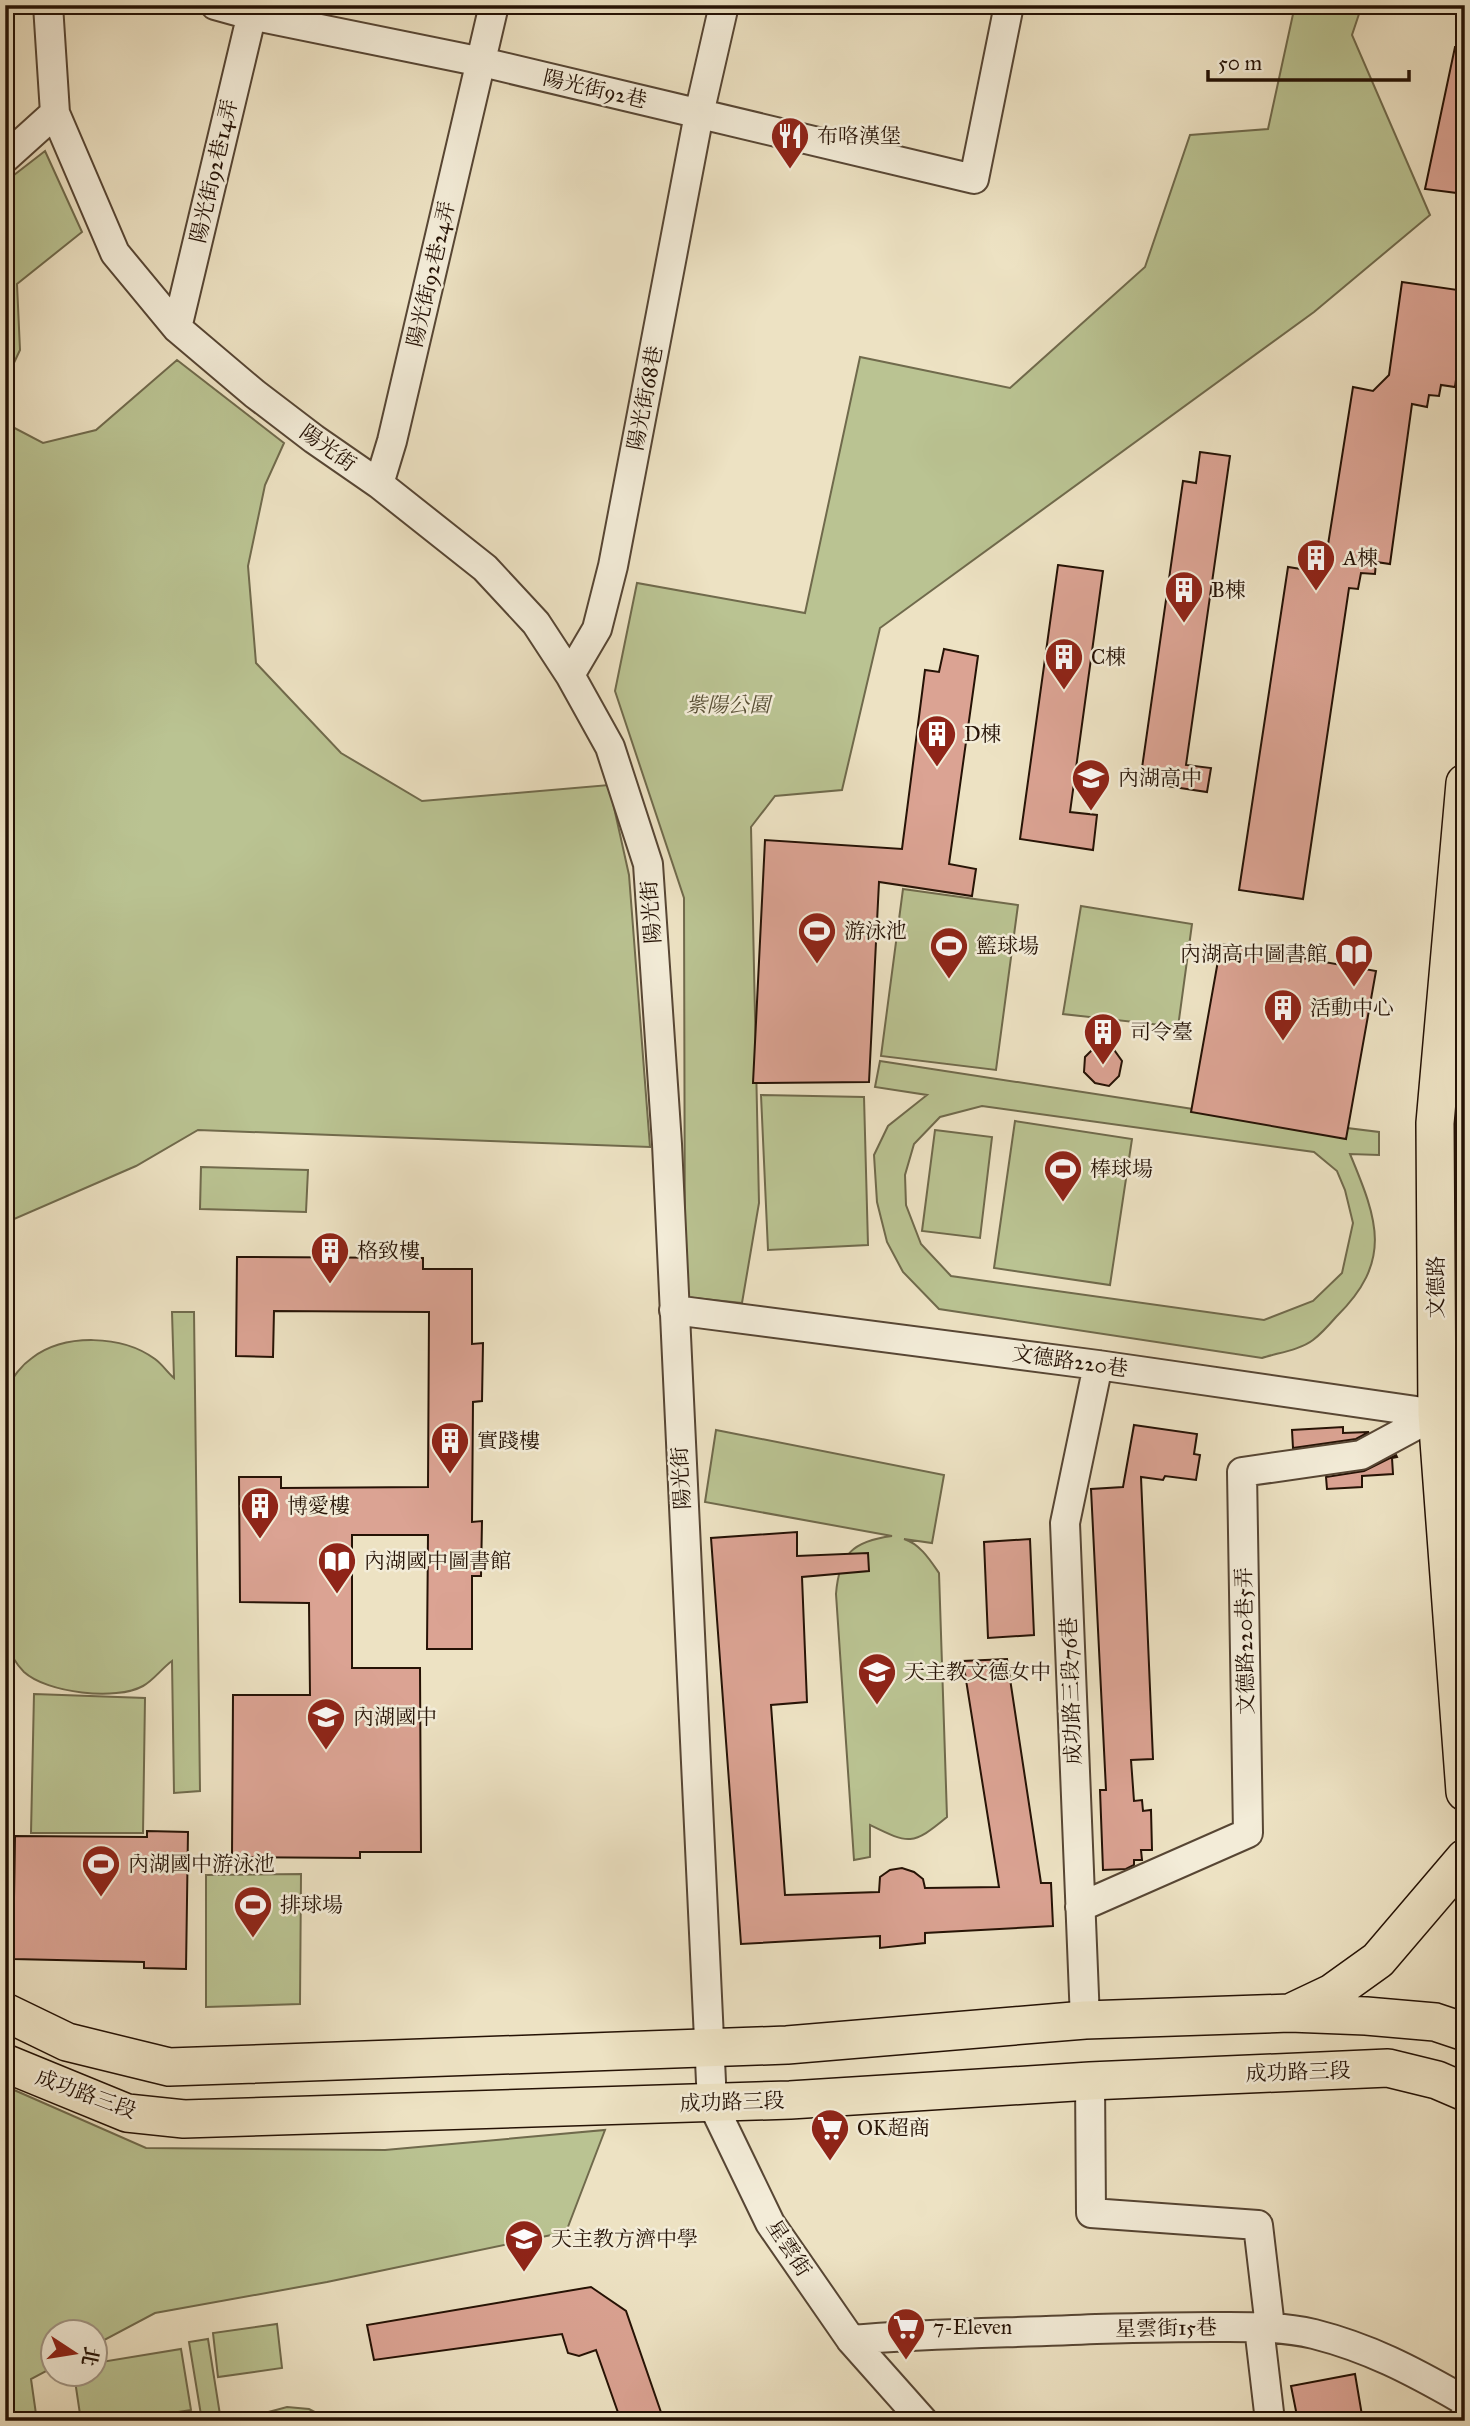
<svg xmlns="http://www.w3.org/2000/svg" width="1470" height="2426" viewBox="0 0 1470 2426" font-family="'IM FELL Great Primer','Noto Serif TC',serif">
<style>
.green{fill:#bac392;stroke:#706a4c;stroke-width:2;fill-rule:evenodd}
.building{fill:#dba393;stroke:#251205;stroke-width:2}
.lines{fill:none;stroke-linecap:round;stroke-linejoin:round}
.minor-casing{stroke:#574634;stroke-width:32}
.major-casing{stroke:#251205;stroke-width:40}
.minor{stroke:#f3ecd8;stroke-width:28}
.major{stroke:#ede2c3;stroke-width:37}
.rail{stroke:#251205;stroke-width:5;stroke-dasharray:12 12;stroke-linecap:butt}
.labels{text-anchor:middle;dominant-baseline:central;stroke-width:5;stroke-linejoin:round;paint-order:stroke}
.street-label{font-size:21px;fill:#251205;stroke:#f3ecd8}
.poi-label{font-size:21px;fill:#251205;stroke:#f3ecd8;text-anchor:start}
.park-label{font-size:21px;font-style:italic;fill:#595036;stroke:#f3ecd8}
</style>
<rect width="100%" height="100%" fill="#ede2c3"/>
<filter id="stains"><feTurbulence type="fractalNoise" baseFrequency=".00286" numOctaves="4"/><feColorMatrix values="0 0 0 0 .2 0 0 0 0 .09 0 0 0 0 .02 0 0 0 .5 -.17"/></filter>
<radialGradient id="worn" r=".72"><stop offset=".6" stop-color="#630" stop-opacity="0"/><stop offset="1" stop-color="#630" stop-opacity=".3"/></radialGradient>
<path class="green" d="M1295 5H1362L1352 35 1430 215 1314 312 880 628 842 790 775 796 751 827 759 1203 742 1303 685 1297 684 898 615 691 637 583 805 613 860 357 1010 388 1145 267 1190 135 1268 129Z
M45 151 82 232 17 284 20 350 5 382V182Z
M177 360 284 443 265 485 248 566 256 663 341 753 422 801 609 785 629 875 650 1147 198 1130 136 1166 5 1223V423L43 443 96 430Z
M903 889 1018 905 996 1070 881 1056Z
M1081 906 1192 924 1178 1027 1063 1014Z
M880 1061 1193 1109 1379 1132V1155L1350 1154C1378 1221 1393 1261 1336 1317 1329 1325 1321 1334 1313 1340 1300 1350 1277 1353 1262 1358L939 1309 903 1272 887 1242 877 1202 874 1155 888 1126 927 1095 875 1087ZM982 1106 1314 1152 1337 1171 1345 1190 1353 1223 1342 1273 1313 1301 1264 1320 951 1276 921 1244 906 1205 905 1175 914 1144 940 1117Z
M761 1095 864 1097 868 1245 768 1250Z
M1015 1121 1132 1139 1110 1285 994 1268Z
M935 1130 992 1137 980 1238 922 1231Z
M201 1167 308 1170 306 1212 200 1209Z
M172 1312H194L200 1791 174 1793 172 1661C162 1668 154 1680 143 1686 116 1701 47 1693 24 1672 15 1663 9 1651 5 1640V1391C13 1378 19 1367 32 1358 65 1333 122 1335 155 1359 162 1364 168 1373 174 1378Z
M716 1430 944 1475 932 1543 904 1539C920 1544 930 1560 939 1573L947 1817C912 1846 909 1844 870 1825V1857L854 1860 836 1594C839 1554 853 1541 892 1536L705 1502Z
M34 1694 145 1698 143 1833H31Z
M301 1874 300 2004 206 2007V1875Z
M5 2086 146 2148 385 2150 605 2130 566 2232 327 2282 155 2313 95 2345 94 2332H52V2368L31 2379 37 2421H5Z
M277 2324 282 2368 218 2377 213 2333Z
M208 2339 221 2421H202L189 2342Z
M181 2349 191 2410 121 2421H81L74 2374H94L95 2363Z
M287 2407 309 2409 332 2421H247L261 2414Z"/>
<path class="building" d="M1455 47 1465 48V194L1425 189Z
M1402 282 1465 291V315L1455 387 1441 385 1439 396 1429 395 1427 407 1412 404 1390 564 1376 562 1375 574 1361 573 1358 589 1349 588 1303 899 1239 890 1288 567 1307 570 1327 551 1353 387 1373 391 1389 375Z
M1200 452 1230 456 1186 765 1211 768 1207 792 1140 782 1183 481 1196 483Z
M1058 565 1103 571 1070 812 1097 815 1093 850 1020 839Z
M944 649 978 656 949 864 976 869 972 896 879 882 869 1082 753 1083 765 840 902 849 925 670 939 672Z
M1221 944 1376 971 1346 1139 1191 1112Z
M1097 1045 1112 1047 1122 1061 1119 1076 1109 1086 1095 1083 1084 1072 1085 1057Z
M237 1257 423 1258V1269H472V1344L483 1343 482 1401 473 1402 472 1522 482 1521 481 1576H472V1649H427L428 1535H352V1668H420L421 1852H360V1858L232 1857 233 1695H310L309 1603 240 1602 239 1477H281V1488L428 1487 429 1312 274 1311 273 1357 236 1356Z
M1134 1425 1197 1434 1194 1454 1200 1455 1196 1480 1165 1476 1163 1480 1141 1477 1153 1759 1131 1760 1134 1801 1142 1800 1143 1811 1151 1810 1152 1850H1141L1142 1860H1134V1865L1126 1869 1103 1870 1100 1790H1106L1091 1489 1123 1487Z
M1343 1427V1433L1369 1432 1356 1439 1293 1448 1292 1430Z
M1396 1455 1397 1457 1392 1458 1393 1474 1362 1476V1487L1327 1489 1326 1477 1364 1471Z
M797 1532V1556L868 1553 869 1571 802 1577 807 1702 771 1705 785 1895 879 1892 880 1877 890 1870 902 1868 914 1872 923 1879 925 1888 999 1887 963 1661 1007 1659 1041 1883H1051L1053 1926 925 1933V1943L880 1948V1936L741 1944 711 1538Z
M1030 1539 1034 1635 988 1638 984 1542Z
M147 1831 188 1832 186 1969 144 1968V1962L13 1959 15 1836 147 1837Z
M591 2287 626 2311 664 2421H621L596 2350 579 2356 568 2353 562 2334 374 2360 367 2325Z
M1355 2374 1363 2421H1298L1291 2386Z"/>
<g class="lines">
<g class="minor-casing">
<path id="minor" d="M48 5 55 113 115 253 177 328 255 394 314 439 379 484 485 568 536 623 570 675 610 747 648 864 667 1144 712 2103 770 2223 851 2340 923 2421
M215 5 251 15 482 62 974 179 1009 5
M5 158 55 113
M177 328 254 5
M379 484 392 441 494 5
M570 675 597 629 613 566 699 114 724 5
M674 1310 1098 1365 1437 1414 1465 1408
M1080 1907 1248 1833 1242 1472 1361 1455 1437 1414
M1085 2020 1065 1523 1098 1365
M1090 2081 1091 2213 1258 2225 1270 2327
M1259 2327 1270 2421
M851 2340C932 2333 1014 2333 1096 2329 1135 2328 1174 2327 1213 2327 1247 2327 1280 2326 1314 2334 1369 2348 1411 2370 1460 2398L1465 2404"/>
</g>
<g class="major-casing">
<path id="major" d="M1465 783 1435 1123 1437 1414 1465 1792
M1294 2011 1332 1993 1378 1960 1465 1858
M5 2012 67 2042 169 2067 787 2045 1085 2020 1290 2013 1366 2016 1435 2022 1465 2032
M5 2063 127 2113 184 2119 790 2100 1090 2081 1388 2068 1437 2080 1465 2092"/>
</g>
<use href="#minor" class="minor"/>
<use href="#major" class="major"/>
<path class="rail" d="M1465 1109 1461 1227 1465 1471"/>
</g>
<defs>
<g id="restaurant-pin" transform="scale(2.0125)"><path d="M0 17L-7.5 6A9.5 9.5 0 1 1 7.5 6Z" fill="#8f2418" stroke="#f3ecd8"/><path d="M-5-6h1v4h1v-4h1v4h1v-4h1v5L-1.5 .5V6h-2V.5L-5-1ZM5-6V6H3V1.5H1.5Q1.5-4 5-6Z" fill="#fff"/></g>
<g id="building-pin" transform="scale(2.0125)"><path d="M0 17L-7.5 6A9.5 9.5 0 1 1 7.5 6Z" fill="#8f2418" stroke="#f3ecd8"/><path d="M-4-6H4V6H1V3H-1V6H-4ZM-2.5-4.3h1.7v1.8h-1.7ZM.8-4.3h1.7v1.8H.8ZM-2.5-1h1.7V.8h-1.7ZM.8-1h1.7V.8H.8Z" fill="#fff"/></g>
<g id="school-pin" transform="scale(2.0125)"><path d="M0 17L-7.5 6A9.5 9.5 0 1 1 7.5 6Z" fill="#8f2418" stroke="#f3ecd8"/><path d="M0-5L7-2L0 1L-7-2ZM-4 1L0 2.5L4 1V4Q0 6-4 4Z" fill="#fff"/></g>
<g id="stadium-pin" transform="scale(2.0125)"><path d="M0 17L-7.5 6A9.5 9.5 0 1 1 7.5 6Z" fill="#8f2418" stroke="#f3ecd8"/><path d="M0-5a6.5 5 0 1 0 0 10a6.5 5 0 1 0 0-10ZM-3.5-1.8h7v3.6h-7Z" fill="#fff"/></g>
<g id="library-pin" transform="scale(2.0125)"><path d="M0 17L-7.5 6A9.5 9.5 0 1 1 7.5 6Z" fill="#8f2418" stroke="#f3ecd8"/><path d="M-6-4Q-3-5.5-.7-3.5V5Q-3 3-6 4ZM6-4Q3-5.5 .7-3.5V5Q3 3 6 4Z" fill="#fff"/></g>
<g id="supermarket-pin" transform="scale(2.0125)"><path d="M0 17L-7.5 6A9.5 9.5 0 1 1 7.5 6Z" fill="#8f2418" stroke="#f3ecd8"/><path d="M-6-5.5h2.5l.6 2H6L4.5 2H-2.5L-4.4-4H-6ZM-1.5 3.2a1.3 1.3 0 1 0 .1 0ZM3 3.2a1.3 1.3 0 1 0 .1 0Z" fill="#fff"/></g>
</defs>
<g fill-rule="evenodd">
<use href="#restaurant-pin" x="790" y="136"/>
<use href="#building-pin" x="1316" y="558"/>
<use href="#building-pin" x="1184" y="590"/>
<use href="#building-pin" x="1064" y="657"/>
<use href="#building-pin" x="937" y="734"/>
<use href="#school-pin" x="1091" y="778"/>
<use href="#stadium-pin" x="817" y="931"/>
<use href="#stadium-pin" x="949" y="946"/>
<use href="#library-pin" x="1354" y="954"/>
<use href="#building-pin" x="1283" y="1008"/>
<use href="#building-pin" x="1103" y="1032"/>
<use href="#stadium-pin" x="1063" y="1169"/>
<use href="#building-pin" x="330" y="1251"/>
<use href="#building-pin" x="450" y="1441"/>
<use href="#building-pin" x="260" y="1506"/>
<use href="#library-pin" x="337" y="1561"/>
<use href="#school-pin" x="877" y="1672"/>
<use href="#school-pin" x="326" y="1717"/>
<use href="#stadium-pin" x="101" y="1864"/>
<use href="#stadium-pin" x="253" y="1905"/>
<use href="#supermarket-pin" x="830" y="2128"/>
<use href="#school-pin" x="524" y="2239"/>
<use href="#supermarket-pin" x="906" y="2327"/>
</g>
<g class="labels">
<g class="street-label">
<text transform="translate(595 89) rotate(13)">陽光街92巷</text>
<text transform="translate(214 171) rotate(-77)">陽光街92巷14弄</text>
<text transform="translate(431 274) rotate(-77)">陽光街92巷24弄</text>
<text transform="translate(645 398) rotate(-79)">陽光街68巷</text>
<text transform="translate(328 448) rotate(36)">陽光街</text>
<text transform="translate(651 912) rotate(-94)">陽光街</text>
<text transform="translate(1436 1287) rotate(-90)">文德路</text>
<text transform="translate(1070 1361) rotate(8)">文德路220巷</text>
<text transform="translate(681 1478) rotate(-93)">陽光街</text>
<text transform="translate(1245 1641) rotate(-91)">文德路220巷5弄</text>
<text transform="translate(1071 1691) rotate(-92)">成功路三段76巷</text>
<text transform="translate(1298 2072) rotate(-2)">成功路三段</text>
<text transform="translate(86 2094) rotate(20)">成功路三段</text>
<text transform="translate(732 2102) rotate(-2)">成功路三段</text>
<text transform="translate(789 2248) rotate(57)">星雲街</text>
<text transform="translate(1166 2328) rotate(-1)">星雲街15巷</text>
</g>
<g class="poi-label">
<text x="817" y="136">布咯漢堡</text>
<text x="1343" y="558">A棟</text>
<text x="1211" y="590">B棟</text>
<text x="1091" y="657">C棟</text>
<text x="964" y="734">D棟</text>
<text x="1118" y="778">內湖高中</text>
<text x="844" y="931">游泳池</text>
<text x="976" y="946">籃球場</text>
<text x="1327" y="954" text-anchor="end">內湖高中圖書館</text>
<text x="1310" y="1008">活動中心</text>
<text x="1130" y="1032">司令臺</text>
<text x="1090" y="1169">棒球場</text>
<text x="357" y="1251">格致樓</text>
<text x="477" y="1441">實踐樓</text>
<text x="287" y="1506">博愛樓</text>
<text x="364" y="1561">內湖國中圖書館</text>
<text x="904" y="1672">天主教文德女中</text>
<text x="353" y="1717">內湖國中</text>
<text x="128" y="1864">內湖國中游泳池</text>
<text x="280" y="1905">排球場</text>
<text x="857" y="2128">OK超商</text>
<text x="551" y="2239">天主教方濟中學</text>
<text x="933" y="2327">7-Eleven</text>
</g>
<g class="park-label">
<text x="728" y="705">紫陽公園</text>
</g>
</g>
<rect width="1470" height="2426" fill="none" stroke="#ede2c3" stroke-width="28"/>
<rect x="7" y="7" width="1456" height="2412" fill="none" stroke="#251205" stroke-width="3.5"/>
<rect x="14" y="14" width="1442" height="2398" fill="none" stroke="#251205" stroke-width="2"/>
<g transform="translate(74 2353) rotate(102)"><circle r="33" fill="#f3ecd8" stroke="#a19584" stroke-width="2"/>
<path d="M0-5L12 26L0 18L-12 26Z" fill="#8f2418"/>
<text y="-10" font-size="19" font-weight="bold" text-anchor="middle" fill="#251205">北</text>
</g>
<path d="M1208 70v10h201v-10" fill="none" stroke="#251205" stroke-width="3.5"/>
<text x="1218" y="70" font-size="21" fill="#251205" stroke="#f3ecd8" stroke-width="5" paint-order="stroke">50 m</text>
<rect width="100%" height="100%" filter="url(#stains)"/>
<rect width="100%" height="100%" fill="url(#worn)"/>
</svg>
